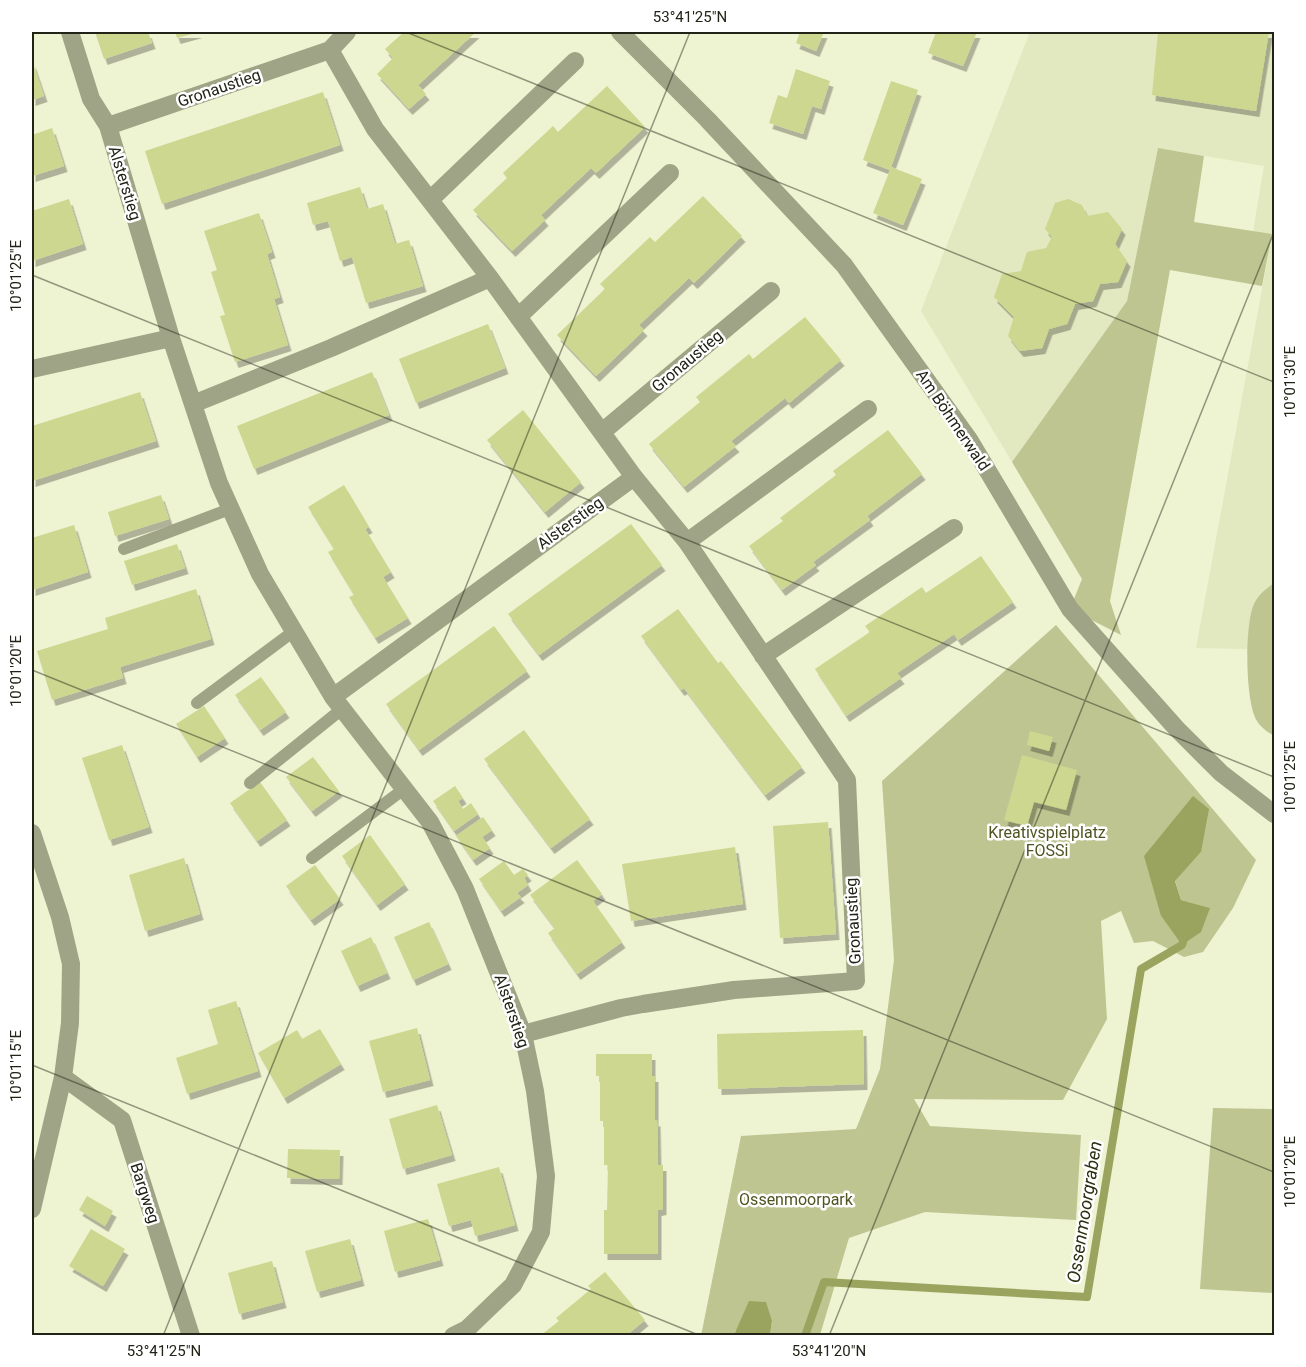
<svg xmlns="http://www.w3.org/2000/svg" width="1306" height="1367" viewBox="0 0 1306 1367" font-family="Roboto,sans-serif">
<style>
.built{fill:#e2e8bf}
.green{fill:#bec591;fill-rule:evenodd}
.water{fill:#9ba45e}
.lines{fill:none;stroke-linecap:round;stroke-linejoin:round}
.stream{stroke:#9ba45e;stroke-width:8}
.building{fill:#cdd78f;filter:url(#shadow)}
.lane{stroke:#9fa486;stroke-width:12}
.street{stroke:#9fa486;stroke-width:18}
.ticks{fill:none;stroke:#212316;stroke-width:1.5;stroke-opacity:0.45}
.labels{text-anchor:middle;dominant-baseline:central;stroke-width:5;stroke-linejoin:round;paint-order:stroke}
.street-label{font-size:16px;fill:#212316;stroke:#fff}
.park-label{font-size:16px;fill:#4f5420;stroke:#fff}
.water-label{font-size:18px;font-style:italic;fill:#2e3212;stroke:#fff}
.neatline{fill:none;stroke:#212316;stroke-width:2}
.ticks-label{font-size:15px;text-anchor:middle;fill:#212316}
</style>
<defs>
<filter id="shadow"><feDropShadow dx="3.5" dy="6" stdDeviation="0" flood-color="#0004"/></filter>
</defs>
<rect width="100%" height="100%" fill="#eef3d1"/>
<path class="built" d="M1030 32H1274V583L1266 589 1249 623 1248 649 1196 648 1272 235 1253 232 1264 166 1158 148 1127 301 1012 462 921 311Z"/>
<path class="green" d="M1158 148 1204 156 1194 222 1272 234 1262 286 1170 270 1110 601 1121 635 1070 609 1082 579 1012 462 1127 301Z
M1274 583V736C1268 732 1261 728 1257 721 1245 703 1244 621 1255 602 1259 594 1267 588 1274 583Z
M1056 625 1256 860 1233 908 1203 952 1184 957 1153 941 1134 943 1121 911 1101 921 1107 1019 1063 1100 914 1099 930 1126 1081 1135 1076 1220 925 1212 849 1238 820 1335H770L772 1321 736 1330 734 1335 701 1336 741 1136 856 1129 880 1069 894 960 882 781ZM1202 803 1201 852 1175 880 1181 900 1209 908 1182 944 1161 916Z
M1213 1108 1274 1109V1293L1200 1289Z"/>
<path class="water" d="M1193 796 1209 809 1201 852 1175 881 1181 900 1210 908 1201 932 1182 945 1161 916 1144 856Z
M749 1301 766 1302 772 1321 770 1335H734Z"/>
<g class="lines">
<path class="stream" d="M805 1336 824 1282 1087 1297 1141 969 1182 945 1185 935"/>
</g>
<path class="building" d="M95 32H148L152 43 104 59Z
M175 32H199L177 38Z
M404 32H476L418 85 426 94 409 109 377 74 393 58 385 49Z
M800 32H824L816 51 796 43Z
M936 32H977L963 66 928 53Z
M1158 32H1269L1256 111 1152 95Z
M32 61 44 96 32 100Z
M796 69 830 81 821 109 812 106 803 134 769 123 778 95 787 98Z
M891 81 918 90 891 167 922 179 903 225 873 213 890 170 863 160Z
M607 86 645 127 596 173 591 168 558 199 541 215 545 220 512 251 473 210 507 178 503 173 553 126 558 132Z
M323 92 340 145 162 204 145 151Z
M52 128 64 166 32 176V135Z
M360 187 367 209 383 204 395 244 409 240 423 286 366 303 352 257 340 261 328 221 313 225 307 203Z
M703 196 742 236 694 283 689 278 672 294 639 325 644 330 596 376 557 335 605 289 600 284 650 237 655 242Z
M69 199 83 244 32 261V211Z
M1068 199 1082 205 1087 216 1108 212 1122 229 1115 244 1127 261 1118 282 1100 284 1093 301 1075 304 1067 324 1049 329 1042 348 1020 351 1008 336 1014 317 994 297 1002 274 1021 271 1027 252 1046 248 1052 237 1045 229 1055 203Z
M259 213 272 252 267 254 280 297 274 299 288 345 235 362 220 316 225 315 211 272 217 270 204 231Z
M805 317 841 360 789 403 785 398 731 441 736 446 684 487 649 444 700 402 696 397 749 354 753 359Z
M488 324 505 368 416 403 399 359Z
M372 372 389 415 254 469 237 426Z
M140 392 156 441 32 481V426Z
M523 410 581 482 545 512 487 440Z
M888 430 922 474 867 516 870 520 813 562 816 565 782 590 749 546 783 521 780 518 836 475 833 471Z
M344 485 369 527 365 529 391 572 383 577 408 618 375 638 349 597 354 595 328 552 334 549 308 507Z
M161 495 169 519 115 536 108 512Z
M631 524 662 565 539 655 508 614Z
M74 525 88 572 32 590V538Z
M177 544 185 568 132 585 124 561Z
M981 556 1013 602 958 640 954 634 897 673 901 678 846 716 815 669 870 632 865 626 922 587 926 593Z
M196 589 211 639 120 667 123 678 52 700 37 651 108 629 105 618Z
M678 609 718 663 721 661 802 767 765 795 684 688 681 690 641 636Z
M494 626 527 671 419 750 386 704Z
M261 677 286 712 260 730 235 695Z
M204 706 225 738 197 757 176 724Z
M524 730 590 819 551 848 484 759Z
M1030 731 1053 737 1049 751 1027 745Z
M122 745 149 827 109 840 82 758Z
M1022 755 1077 770 1066 810 1034 802 1027 826 1004 820Z
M313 757 339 791 312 811 286 777Z
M260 782 287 820 257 841 230 803Z
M455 786 463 798 458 801 463 809 471 803 478 814 454 831 433 801Z
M483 817 492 830 482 837 490 848 473 860 456 836Z
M828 822 836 934 780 938 773 826Z
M370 835 405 884 377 905 342 856Z
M735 847 743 904 631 921 622 864Z
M184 858 200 914 145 931 129 875Z
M577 860 602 894 593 901 622 942 577 974 548 933 555 928 530 895Z
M504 861 514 875 523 869 528 875 524 878 528 885 517 893 521 897 501 911 479 879Z
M315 865 340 899 311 920 286 886Z
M429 922 448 964 413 980 394 937Z
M371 937 387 973 357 986 341 951Z
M236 1001 258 1071 187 1094 176 1058 218 1044 208 1010Z
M417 1028 430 1080 383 1092 369 1041Z
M320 1029 341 1064 284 1098 258 1053 297 1030 302 1039Z
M863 1030 864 1084 718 1089 717 1034Z
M596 1054H652V1076H655V1121L657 1120 658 1165H663V1209L658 1210V1254H604V1210H607L608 1165H604V1121H600V1076H596Z
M437 1105 452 1155 403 1169 389 1119Z
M288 1149 340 1150 339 1179 287 1178Z
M499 1167 515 1225 475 1236 471 1220 449 1226 437 1184Z
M87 1196 113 1211 105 1226 79 1210Z
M428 1219 440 1260 395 1272 384 1231Z
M91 1229 125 1249 103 1286 69 1266Z
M350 1239 361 1280 317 1292 305 1251Z
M272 1261 283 1302 239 1314 228 1273Z
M605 1272 645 1320 628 1334 629 1335H541L559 1321 556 1318 591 1289 588 1286Z"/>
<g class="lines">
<path class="lane" d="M124 549 230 509
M197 703 294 631
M250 783 342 709
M312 858 404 789"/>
<path class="street" d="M70 32 91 99 108 126 171 338 219 483 260 574 333 697 430 822 465 889 523 1034 535 1091 546 1176 541 1232 513 1285 467 1329 453 1336
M620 32 707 119 844 265 970 441 1070 609 1176 728 1221 773 1274 814
M330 50 347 32
M108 126 330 50 375 129 490 278 634 477 687 542 847 780 856 981 734 990 643 1004 621 1008 523 1034
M430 200 575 61
M518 317 670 173
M32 369 171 338
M193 404 331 348 490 278
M602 432 771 291
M687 542 868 409
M763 656 954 528
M333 697 634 477
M32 833 60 917 71 964 70 1023 63 1077 32 1209
M63 1077 122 1120 191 1336"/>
</g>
<path class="ticks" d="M406 32 1274 382M32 275 1274 777M32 670 1274 1172M32 1065 701 1336M163 1336 690 32M829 1336 1274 232"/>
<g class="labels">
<g class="street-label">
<text transform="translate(219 88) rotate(-19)">Gronaustieg</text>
<text transform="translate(125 183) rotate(73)">Alsterstieg</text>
<text transform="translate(687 361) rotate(-40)">Gronaustieg</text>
<text transform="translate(953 420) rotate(56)">Am Böhmerwald</text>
<text transform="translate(570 523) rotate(-36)">Alsterstieg</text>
<text transform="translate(853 921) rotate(-93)">Gronaustieg</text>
<text transform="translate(512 1011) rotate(71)">Alsterstieg</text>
<text transform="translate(145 1193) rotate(72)">Bargweg</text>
</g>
<g class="park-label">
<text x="1047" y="832">Kreativspielplatz<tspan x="1047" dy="18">FOSSi</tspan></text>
<text x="796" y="1199">Ossenmoorpark</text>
</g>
<g class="water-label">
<text transform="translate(1084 1212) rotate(-81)">Ossenmoorgraben</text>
</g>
</g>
<rect width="1306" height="1367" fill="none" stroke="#ffffff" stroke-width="66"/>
<rect x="33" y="33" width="1240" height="1301" class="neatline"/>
<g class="ticks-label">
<text x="690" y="22">53°41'25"N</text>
<text transform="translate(16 276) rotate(-90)" y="5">10°01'25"E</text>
<text transform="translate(1290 382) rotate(-90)" y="5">10°01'30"E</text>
<text transform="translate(16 671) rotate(-90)" y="5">10°01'20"E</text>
<text transform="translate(1290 777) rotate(-90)" y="5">10°01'25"E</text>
<text transform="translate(16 1066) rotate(-90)" y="5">10°01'15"E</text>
<text transform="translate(1290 1172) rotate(-90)" y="5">10°01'20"E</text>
<text x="164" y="1356">53°41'25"N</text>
<text x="829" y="1356">53°41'20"N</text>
</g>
</svg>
